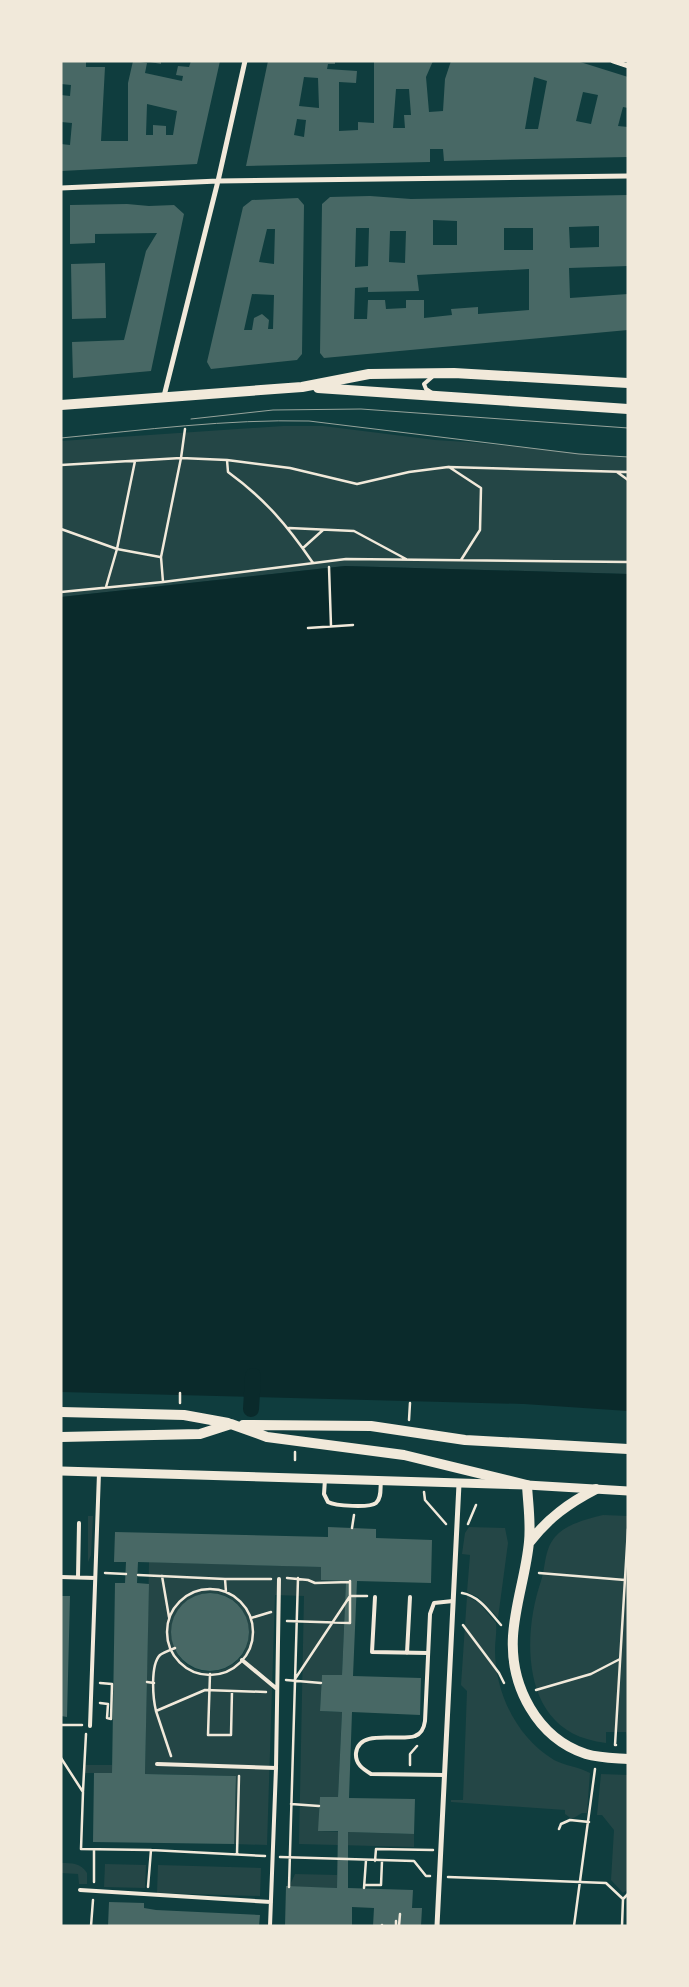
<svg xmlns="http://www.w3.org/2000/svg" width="689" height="1987" viewBox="0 0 689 1987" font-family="Quicksand,sans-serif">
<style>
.green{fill:#244646;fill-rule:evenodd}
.water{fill:#0a2a2b}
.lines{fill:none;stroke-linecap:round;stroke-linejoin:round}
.canal{stroke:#0a2a2b;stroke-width:16}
.building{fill:#486865;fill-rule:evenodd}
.path{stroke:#f1e9da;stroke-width:2.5}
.service{stroke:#f1e9da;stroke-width:4}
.minor{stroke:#f1e9da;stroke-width:5}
.tertiary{stroke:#f1e9da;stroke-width:9}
.secondary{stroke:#f1e9da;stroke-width:10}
.tram{stroke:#97a49c;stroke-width:1}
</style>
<rect width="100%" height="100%" fill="#0f3d3e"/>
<path class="green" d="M283 426H323L435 440 467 442 628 458V574L345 566 61 597V441Z
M603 1515 628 1516V1741L626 1732H606V1743C600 1742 593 1741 587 1739 521 1720 523 1633 541 1581 546 1566 544 1550 555 1537 566 1524 587 1519 603 1515Z
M88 1516H93L91 1555 88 1562Z
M469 1527 505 1528 508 1543 498 1618 478 1597 467 1592 470 1555 462 1554 465 1533Z
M149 1562 321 1567V1580L346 1581 342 1675H322L320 1711 342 1712 338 1797H320L319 1831 414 1834V1847L299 1844 304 1596 275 1595 267 1845 234 1844 236 1776 145 1774ZM205 1593C257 1589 265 1663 216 1671 166 1678 153 1605 205 1593Z
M467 1596 479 1603 496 1623C497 1632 495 1641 495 1650 495 1693 517 1738 554 1760 566 1766 579 1767 590 1773L587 1813H582L572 1819 565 1814V1810L451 1802V1800H463L467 1691 461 1685Z
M85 1765H112V1773H85Z
M601 1774 628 1775V1889L623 1893 611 1880 614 1830 602 1815H597Z
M61 1863C72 1863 81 1863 87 1873V1884H79L78 1874 61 1873Z
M105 1864 146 1865 145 1888 104 1887Z
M158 1865 261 1868 260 1896 157 1893Z
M295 1874 337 1875V1888L289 1887Z"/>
<path class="water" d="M345 566 628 574V1411L524 1404 61 1392V597Z"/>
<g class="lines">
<path class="canal" d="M251 1409 253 1376"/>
</g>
<path class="building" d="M61 61H86V67H105L101 141H128V83L133 61 147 63 145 73 182 81 183 76 176 75 178 66 189 67 191 61H220L197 164 61 171V144L70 145 72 123 61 122V95L70 96 71 85 61 84ZM147 104 177 111 173 135H166V126L153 125V135H146Z
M145 61H161V64Z
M268 61H335V64H328L327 69 357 71 356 83 339 82V131L358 130V122L374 123V61H433L426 77 429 112 443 111 445 79 451 61H577L628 77V108L623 107 618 126 628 127V157L444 161 443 149H430V162L246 166ZM304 77 318 78 319 108 299 106ZM534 77 547 81 538 129H525ZM396 89H409L411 115H404L405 128H393ZM583 92 598 95 591 124 576 121ZM297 119 306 120 304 137 294 135Z
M628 195V266L569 268 570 298 628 294V330L324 358 320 353 322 204 330 197 370 196 411 199ZM433 220 457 221V245H433ZM599 226V247L570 248 569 227ZM356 228H369L368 266 355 267ZM504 228H533V250H504ZM390 231H406L405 263 389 262ZM529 269V310L478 314V307L451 309 452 315 424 318V300H406V308L386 309 385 300H368L367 319H354L355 288 368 287V292L419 291 417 275Z
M298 198 304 205 302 354 297 360 211 369 207 362 243 207 252 200ZM267 229H275L274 264 259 262ZM252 294 274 295 273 329H268L269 320 262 314 254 318 252 330H244Z
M127 204 149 206 174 205 184 214 151 371 73 378 72 342 124 340 146 251 157 233 95 234V243L70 244V205Z
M105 263 106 318 72 319 71 264Z
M328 1527 376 1529V1538L432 1540 431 1583 357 1581 353 1676 421 1678 420 1715 352 1712 349 1798 415 1799 414 1834 348 1832V1888L413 1890 412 1908H422L421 1926H373L374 1908 352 1907V1926H285L286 1886 337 1888 338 1831H318L320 1797H338L342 1712 320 1711 322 1675H342L346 1581 321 1580V1567L138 1562 137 1583 149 1584 145 1774 236 1776 234 1844 93 1842 94 1773H112L115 1583H125L126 1562H114L115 1532 328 1537Z
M171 1632a39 39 0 1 1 78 0a39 39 0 1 1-78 0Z
M61 1596H70L67 1717 61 1716Z
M109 1902 144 1903V1908L156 1910 260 1915 259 1926H108Z"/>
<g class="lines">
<path class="path" d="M227 460 228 472C265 499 287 525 313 563
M61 465 181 458 227 460 290 468 357 484 409 472 448 467 628 472
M449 467 481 488 480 530 461 560
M617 472 628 480
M289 528 354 531 406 559
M61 529 117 549 160 557
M303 548 323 530
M329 567 331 626
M163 582 161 557 181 458 185 429
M106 587 117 549 135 461
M61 592 163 582 346 559 628 562
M308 628 353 625
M180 1403V1393
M409 1420 410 1403
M295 1460V1452
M424 1492 425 1500 446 1524
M468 1524 476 1505
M352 1528 354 1515
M105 1573 126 1574
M539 1573 625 1580
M138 1575 225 1579H271
M162 1576 169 1617
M287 1578 308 1580 315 1583 350 1582
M225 1579 226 1592
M167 1632a43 43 0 1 1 86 0a43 43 0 1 1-86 0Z
M462 1593C480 1596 490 1613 501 1625
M251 1618 271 1612
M287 1621 350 1623V1581
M463 1625 499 1673 504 1683
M210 1674 208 1735H231L232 1691
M295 1679 350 1596H367
M286 1680 321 1683
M147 1682 154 1683
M100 1683 112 1684
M536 1690 591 1674 620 1659
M100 1703 108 1704 107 1718 111 1719 112 1684
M156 1711C153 1699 150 1665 160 1655 164 1652 170 1650 175 1648
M61 1725H82
M616 1745H615L628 1529
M171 1756 156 1711 205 1690 266 1692
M61 1758 83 1792 81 1849 151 1850 265 1856
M410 1765V1754L417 1746
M83 1791 86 1734
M291 1804 319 1806
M559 1829 561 1824 570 1820 589 1822
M237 1854 239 1776
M280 1857 414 1861 426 1876H430
M375 1861 376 1849 433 1850
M448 1877 606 1883 623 1899
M94 1882V1850
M365 1885H381L382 1861
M148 1887 151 1850
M289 1887 298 1578
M364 1888 366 1860
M91 1926 93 1900
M382 1926V1925
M396 1926V1921
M399 1926 400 1914
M574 1926 595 1769
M622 1926 623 1899 628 1894"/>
<path class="service" d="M432 377 424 384 426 389 432 393
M325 1479 324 1494 328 1502C335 1506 370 1508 376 1503 382 1498 380 1488 381 1480
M61 1577 95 1578
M78 1577 79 1523
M375 1597 372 1652 428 1653
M407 1653 410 1597
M242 1660 277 1689
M90 1726 99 1473
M157 1764 276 1768
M444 1775 371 1774C363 1769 355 1764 356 1753 359 1728 400 1742 415 1736 421 1734 424 1728 425 1721L430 1614 434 1603 453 1601
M80 1890 271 1902
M270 1926 276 1768 279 1579"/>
<path class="minor" d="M613 61 628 66
M61 188 218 181 628 176
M164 396 218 181 245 61
M437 1926 459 1484"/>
<path class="tertiary" d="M61 1471 527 1485 628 1491"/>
<path class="secondary" d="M318 388 628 409
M61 405 302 387 369 374 454 373 628 383
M61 1412 184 1415 228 1423
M243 1425 371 1426 465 1440 628 1449
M61 1437 200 1434 231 1424 267 1437 404 1455 527 1485C528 1504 531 1523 529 1542 526 1574 515 1604 513 1636 510 1686 537 1738 586 1754 599 1758 614 1758 628 1759
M529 1543C548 1518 569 1503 596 1489"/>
<path class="tram" d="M191 419 273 410 361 409 628 428
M61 438C144 430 227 419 309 421L579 454 628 457"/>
</g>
<rect width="689" height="1987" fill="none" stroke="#f1e9da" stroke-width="125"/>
</svg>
